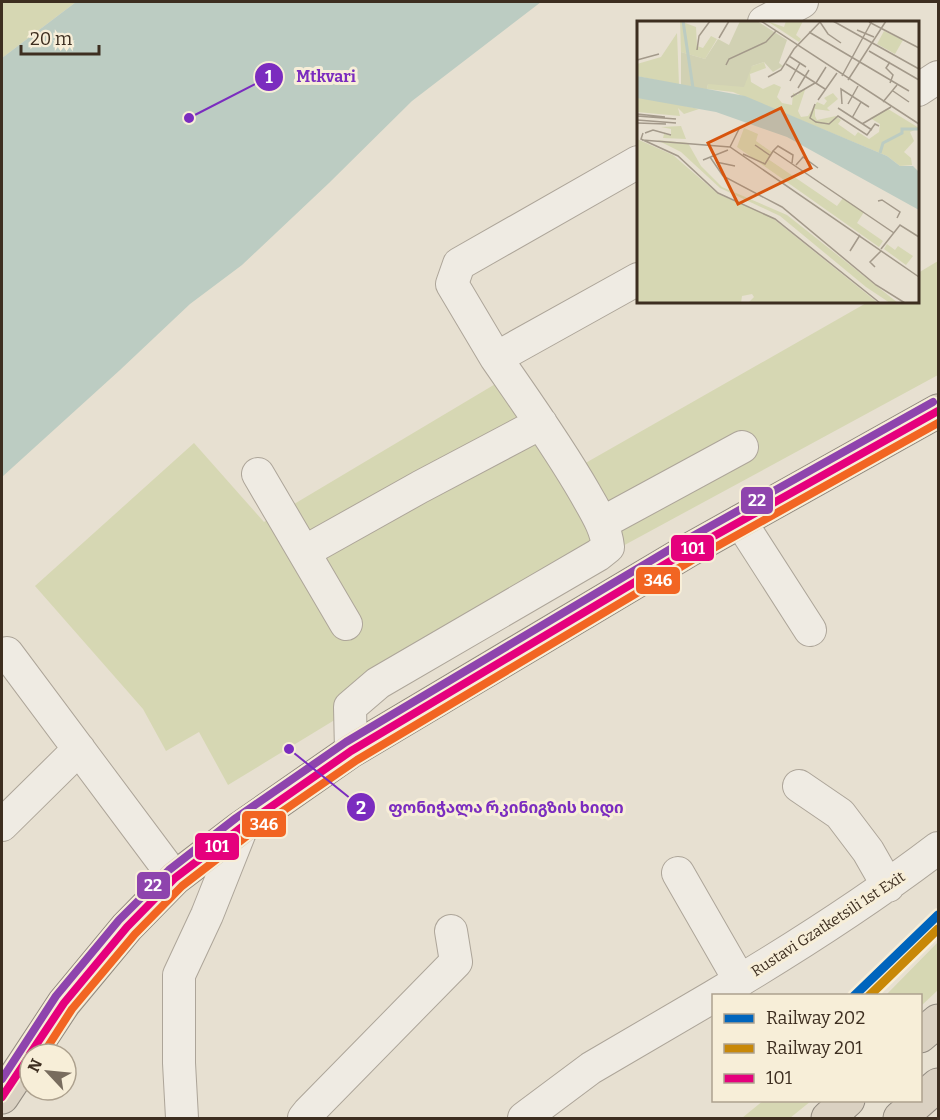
<svg xmlns="http://www.w3.org/2000/svg" width="940" height="1120" viewBox="0 0 940 1120" font-family="Bitter,'Noto Sans Georgian',serif">
<style>
.green{fill:#d6d7b3}
.water{fill:#bcccc2}
.lines{fill:none;stroke-linecap:round;stroke-linejoin:round}
.minor-casing{stroke:#ada599;stroke-width:34}
.highway-casing{stroke:#928b80;stroke-width:35}
.minor{stroke:#efebe3;stroke-width:32}
.highway{stroke:#dad1c2;stroke-width:33}
.bus-1-casing{stroke:#f7eed8;stroke-width:12}
.bus-2-casing{stroke:#f7eed8;stroke-width:12}
.bus-3-casing{stroke:#f7eed8;stroke-width:12}
.bus-1{stroke:#e5007d;stroke-width:8}
.bus-2{stroke:#f26522;stroke-width:8}
.bus-3{stroke:#8e44ad;stroke-width:8}
.rail-1-casing{stroke:#f7eed8;stroke-width:14}
.rail-2-casing{stroke:#f7eed8;stroke-width:14}
.rail-1{stroke:#0065bd;stroke-width:9}
.rail-2{stroke:#c88808;stroke-width:9}
.labels{text-anchor:middle;dominant-baseline:central;stroke-width:6;stroke-linejoin:round;paint-order:stroke}
.street-label{font-size:15px;fill:#3d2e20;stroke:#f7eed8}
.inset-river{fill:none;stroke:#bcccc2;stroke-width:3}
.inset-road{fill:none;stroke:#a3998a;stroke-width:1.5}
.view{fill:#d7550e;fill-opacity:0.15;stroke:#d7550e;stroke-width:3}
.inset-edge{fill:none;stroke:#3d2e20;stroke-width:3}
.leader{fill:none;stroke:#7b2cbf;stroke-width:2}
.callout-dot{fill:#7b2cbf;stroke:#f7eed8;stroke-width:2}
.mark-label{font-size:18px;text-anchor:middle;font-weight:bold;fill:#fff}
.callout-label{font-size:16px;text-anchor:middle;font-weight:bold;fill:#7b2cbf;stroke:#f7eed8;stroke-width:6;stroke-linejoin:round;paint-order:stroke}
.line-badge{stroke:#f7eed8;stroke-width:2}
.badge-label{font-size:16px;text-anchor:middle;font-weight:bold;fill:#fff}
</style>
<rect width="100%" height="100%" fill="#e7e0d1"/>
<path class="green" d="M2 2H76L2 58Z
M938 261V375L597 560 228 785 199 732 166 751 143 709 35 586 194 443 264 522 512 374 568 473 868 302H918V273Z
M938 942V990L921 1006 920 996 886 995Z
M764 1100H811V1101L790 1118H742Z"/>
<path class="water" d="M76 2H541L412 101 329 183 242 265 190 304 120 370 2 477V58Z"/>
<g class="lines">
<g class="minor-casing">
<path id="minor" d="M764 22 802 2
M918 90 938 77
M496 358 452 284 459 264 638 162
M258 474 346 624
M740 521 810 630
M602 523 742 447
M304 552 420 487 541 423
M7 653 175 878
M351 751 350 707 378 683 598 555 608 547C606 527 595 511 585 493 558 446 527 403 496 358L638 279
M799 786 840 814 868 851 888 886
M2 825 79 749
M678 873 740 981
M714 996C792 950 867 902 938 848
M182 1118 179 1063V975L207 915 242 827
M304 1118 308 1113 456 962 451 931
M524 1118 591 1068 714 996"/>
</g>
<g class="highway-casing">
<path id="highway" d="M920 1036 938 1021
M2 1097 64 1003 127 927 175 878 242 827 351 751 689 550 938 411
M828 1118 848 1100
M900 1118 938 1085"/>
</g>
<use href="#minor" class="minor"/>
<use href="#highway" class="highway"/>
<g class="bus-1-casing">
<path id="bus-1" d="M30 1054 64 1003 127 927 175 878 242 827 351 751 689 550 938 411
M2 1097 30 1055"/>
</g>
<g class="bus-2-casing">
<path id="bus-2" d="M43 1054 72 1009 135 934 182 886 248 835 357 760 694 559 938 423"/>
</g>
<g class="bus-3-casing">
<path id="bus-3" d="M2 1079 56 996 119 920 169 870 236 818 346 742 684 541 933 402"/>
</g>
<use href="#bus-1" class="bus-1"/>
<use href="#bus-2" class="bus-2"/>
<use href="#bus-3" class="bus-3"/>
<g class="rail-1-casing">
<path id="rail-1" d="M854 996 938 915"/>
</g>
<g class="rail-2-casing">
<path id="rail-2" d="M869 996 938 929"/>
</g>
<use href="#rail-1" class="rail-1"/>
<use href="#rail-2" class="rail-2"/>
</g>
<g class="labels">
<g class="street-label">
<text transform="translate(828 924) rotate(-33)">Rustavi Gzatketsili 1st Exit</text>
</g>
</g>
<g transform="translate(637 21)">
<rect width="282" height="282" fill="#e7e0d1"/>
<path d="M43 0 59 6 60 25 66 27 74 15 80 18 68 38 44 31ZM130 0 147 6 149 0H166L159 14 164 18 162 21ZM247 10 266 19 258 33 240 23ZM40 12 42 64 0 55V43L24 36ZM127 41 129 47 113 53 114 61 126 68 137 63 144 66 140 76 145 82 155 84 156 72 161 74 163 69H168L161 90 164 96 171 95 180 81 187 84 190 80 187 77 196 72 201 78 190 87 193 90 178 88V95L180 99 199 95 204 99 201 103 218 115 221 111 232 118 242 111 243 103 233 97 251 88 282 107 273 111 277 120 267 131 274 137 275 144 263 145 250 135 96 71 70 68 71 63 108 56 115 45ZM0 77 16 78 62 88 47 93 41 87 43 95 0 91ZM44 105 49 118 26 117 27 113 34 114V108L24 106ZM107 107 121 113 119 120 136 132 131 138 200 185 206 177 227 191 220 202 246 220 242 226 100 126ZM0 118 36 134 81 173 133 195 241 282H111L117 276 115 273 105 275 104 282H0ZM20 119 51 122 64 145 85 166 150 194 261 282H253L229 266 143 195 83 167 44 131ZM250 223 258 229 261 225 276 235 269 244 247 228Z" fill="#d6d7b3"/>
<path d="M103 0H120L150 19 142 42 146 45 136 51 127 41 115 45 107 66 71 63 70 68H65L44 64V31L68 38 81 18 92 24Z" fill="#d1d1b3"/>
<path d="M0 55 108 75 250 135 263 145H276L282 151V189L150 116 79 91 0 77Z" fill="#bcccc2"/>
<path class="inset-river" d="M46 0 56 67M243 132 246 122 265 112V108H282"/>
<path class="inset-road" d="M124 0 282 103M196 0 282 48M183 1 191 13 204 22M232 1 282 27M220 9 237 16M172 11 272 70M82 17 92 0M60 29 62 15 73 0M232 30 282 59M152 35 169 46M0 39 22 33M149 43 188 68M89 44 92 38 129 21 139 10M205 55 235 0M131 56 144 49 157 28 184 0M211 59 249 0M153 60 163 42M179 62 189 46M253 62 256 54 249 47 253 41M161 67 172 49M256 70 272 81M154 76 178 62M181 79 200 52M246 81 260 64M178 83 173 97 179 101 192 103 201 95 230 114 238 103 242 105M205 83 204 68 232 86M211 83 221 65M201 87 235 109M0 93 28 96M0 95 39 98M215 97 224 81M0 99 39 102M0 102 29 103M225 103 254 86M6 112 4 118 41 135 81 172 138 198 243 282M8 112 16 109 34 114M5 119 93 126 282 256M118 124 134 135M93 126 102 108M136 130 141 125 156 134 155 142M106 133 128 143 136 130 257 212M73 136 86 155 145 186 239 264 268 282M66 139 91 129M79 141 98 145M159 144 166 136 181 147M241 180 245 179 263 191 260 197M244 228 263 204 282 216M213 230 223 214M238 246 233 241 244 230"/>
<path class="view" d="M144 87 174 147 101 183 71 122Z"/>
<rect width="282" height="282" class="inset-edge"/>
</g>
<path class="leader" d="M189 118L269 77M289 749L361 807"/>
<g class="callout-dot">
<circle cx="189" cy="118" r="6"/>
<circle cx="289" cy="749" r="6"/>
<circle cx="269" cy="77" r="15"/>
<circle cx="361" cy="807" r="15"/>
</g>
<g class="mark-label">
<text x="269" y="83">1</text>
<text x="361" y="814">2</text>
</g>
<g class="callout-label">
<text x="326" y="82">Mtkvari</text>
<text x="506" y="813">ფონიჭალა რკინიგზის ხიდი</text>
</g>
<g class="line-badge">
<rect x="740" y="486" width="34" height="29" rx="6" fill="#8e44ad"/>
<rect x="670" y="534" width="45" height="28" rx="6" fill="#e5007d"/>
<rect x="635" y="566" width="46" height="29" rx="6" fill="#f26522"/>
<rect x="241" y="810" width="46" height="28" rx="6" fill="#f26522"/>
<rect x="194" y="832" width="46" height="29" rx="6" fill="#e5007d"/>
<rect x="136" y="871" width="35" height="29" rx="6" fill="#8e44ad"/>
</g>
<g class="badge-label">
<text x="757" y="506">22</text>
<text x="693" y="554">101</text>
<text x="658" y="586">346</text>
<text x="264" y="830">346</text>
<text x="217" y="852">101</text>
<text x="153" y="891">22</text>
</g>
<rect width="940" height="1120" fill="none" stroke="#3d2e20" stroke-width="6"/>
<rect x="712" y="994" width="210" height="108" fill="#f7eed8" stroke="#ada18e" stroke-width="1.5"/>
<rect x="724" y="1014" width="30" height="9" fill="#0065bd" stroke="#ada18e" stroke-width="1.5"/>
<text x="766" y="1024" font-size="18" fill="#3d2e20">Railway 202</text>
<rect x="724" y="1044" width="30" height="9" fill="#c88808" stroke="#ada18e" stroke-width="1.5"/>
<text x="766" y="1054" font-size="18" fill="#3d2e20">Railway 201</text>
<rect x="724" y="1074" width="30" height="9" fill="#e5007d" stroke="#ada18e" stroke-width="1.5"/>
<text x="766" y="1084" font-size="18" fill="#3d2e20">101</text>
<g transform="translate(48 1072) rotate(296)"><circle r="28" fill="#f7eed8" stroke="#ada18e" stroke-width="1.5"/>
<path d="M0-4.5L10 22L0 15L-10 22Z" fill="#786c5e"/>
<text y="-9" font-size="16" font-weight="bold" text-anchor="middle" fill="#3d2e20">N</text>
</g>
<path d="M21 45v9h78v-9" fill="none" stroke="#3d2e20" stroke-width="3"/>
<text x="30" y="45" font-size="18" fill="#3d2e20" stroke="#f7eed8" stroke-width="4.5" paint-order="stroke">20 m</text>
</svg>
